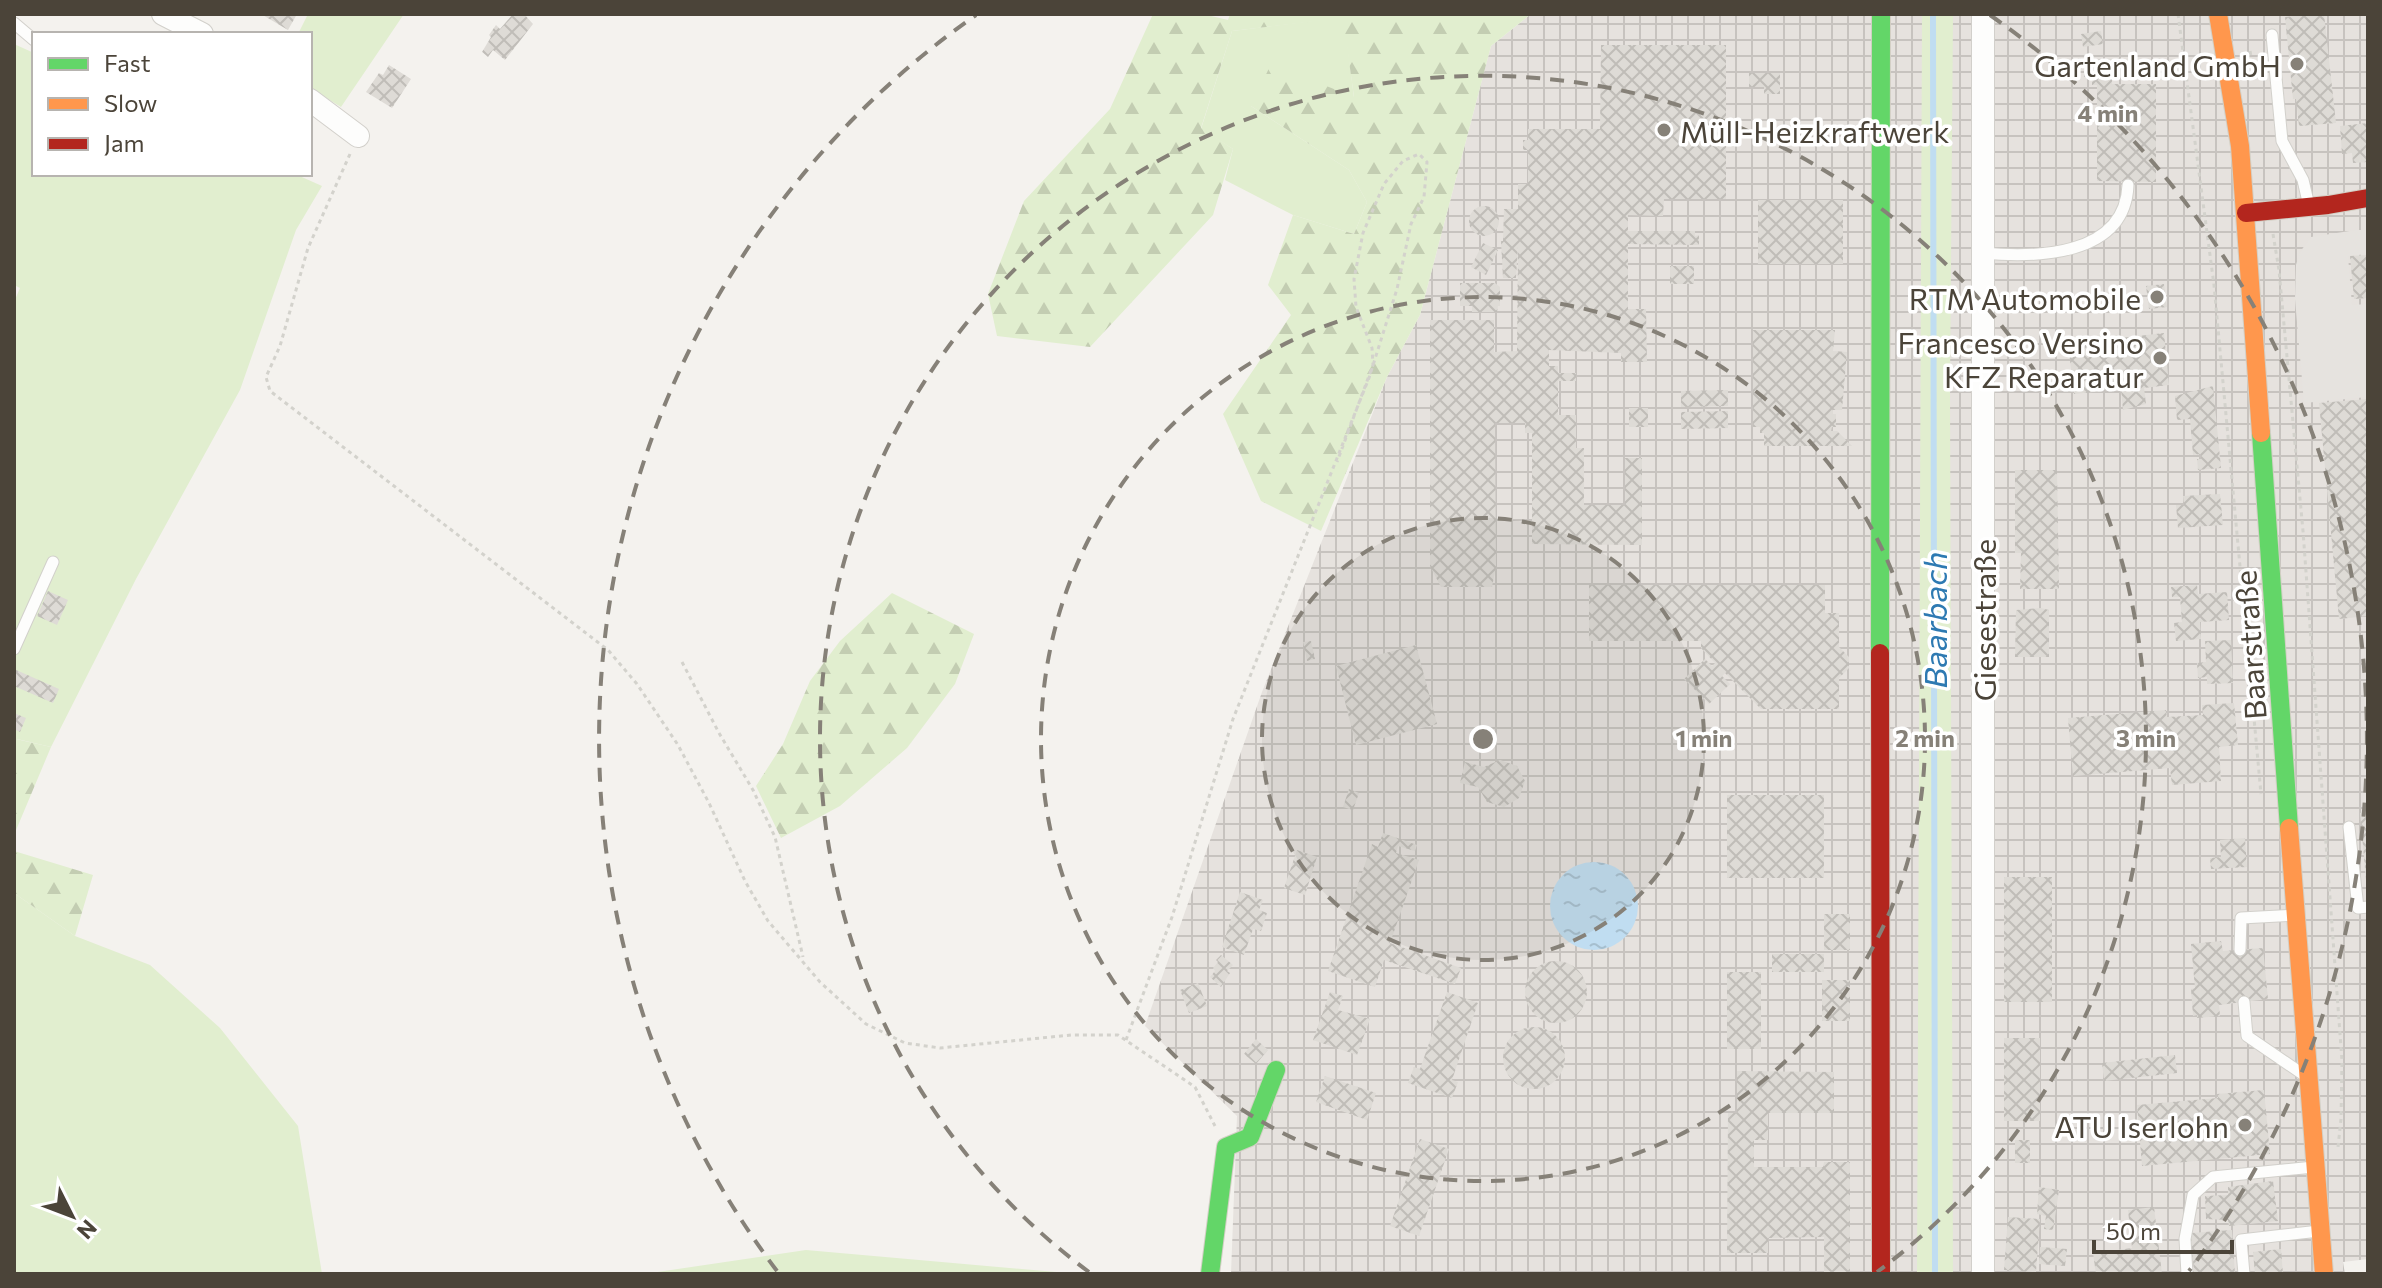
<svg xmlns="http://www.w3.org/2000/svg" width="2382" height="1288" viewBox="0 0 2382 1288" font-family="Commissioner,sans-serif">
<style>
.industrial{fill:url(#industrial-grid)}
.green{fill:#e1eecf}
.forest{fill:url(#forest-firs)}
.parking{fill:#e6e3df}
.water{fill:url(#water-ripples)}
.lines{fill:none;stroke-linecap:round;stroke-linejoin:round}
.stream{stroke:#c0ddf1;stroke-width:6}
.building{fill:url(#building-cross-hatch)}
.lane-casing{stroke:#d2d0cb;stroke-width:13}
.street-casing{stroke:#d2d0cb;stroke-width:24}
.fast-casing{stroke:#d3cfc5;stroke-width:20}
.slow-casing{stroke:#d3cfc5;stroke-width:20}
.jam-casing{stroke:#d3cfc5;stroke-width:20}
.path{stroke:#d3d2cc;stroke-width:3;stroke-dasharray:4 4;stroke-linecap:butt}
.lane{stroke:#fdfdfc;stroke-width:11}
.street{stroke:#fdfdfc;stroke-width:22}
.fast{stroke:#63d668;stroke-width:18}
.slow{stroke:#ff974d;stroke-width:18}
.jam{stroke:#b3261e;stroke-width:18}
.ring{fill:none;stroke:#868178;stroke-width:4;stroke-dasharray:14 10}
.poi-dot{fill:#868178;stroke:#fff;stroke-width:3}
.labels{text-anchor:middle;dominant-baseline:central;stroke-width:7;stroke-linejoin:round;paint-order:stroke}
.poi-label{font-size:30px;fill:#4b4439;stroke:#fff;text-anchor:end}
.street-label{font-size:30px;fill:#4b4439;stroke:#fff}
.water-label{font-size:32px;font-style:italic;fill:#2e7ab2;stroke:#fff}
.centre{fill:#868178;stroke:#fff;stroke-width:4}
.ring-label{font-size:24px;text-anchor:middle;font-weight:bold;fill:#868178;stroke:#fff;stroke-width:7;stroke-linejoin:round;paint-order:stroke}
</style>
<defs>
<pattern id="industrial-grid" width="8" height="8" patternUnits="userSpaceOnUse" patternTransform="scale(2)"><rect width="8" height="8" fill="#e6e2de"/><path d="M0 4h8M4 0v8" fill="none" stroke="#c7c3bf"/></pattern>
<pattern id="forest-firs" width="22" height="20" patternUnits="userSpaceOnUse" patternTransform="scale(2)"><rect width="22" height="20" fill="#e1eecf"/><path d="M5 1l3.5 6h-7zM16 11l3.5 6h-7z" fill="#c3cdb2"/></pattern>
<pattern id="water-ripples" width="26" height="14" patternUnits="userSpaceOnUse" patternTransform="scale(2)"><rect width="26" height="14" fill="#c0ddf1"/><path d="M2 4q2-2 4 0t4 0M15 11q2-2 4 0t4 0" fill="none" stroke="#a6bfcf"/></pattern>
<pattern id="building-cross-hatch" width="8" height="8" patternUnits="userSpaceOnUse" patternTransform="scale(2)"><rect width="8" height="8" fill="#dedbd6"/><path d="M0 0l8 8M0 8l8-8" fill="none" stroke="#c0bdb8"/></pattern>
</defs>
<rect width="100%" height="100%" fill="#f4f2ee"/>
<path class="industrial" d="M1531 14H2368V1259L2343 1262 2345 1274H1231L1237 1116 1145 1026 1262 692 1387 377 1420 315 1491 46Z"/>
<path class="green" d="M308 14H404L341 107 310 88V34H298Z
M1922 14H1953L1950 390 1953 1274H1917Z
M1344 17 1354 98 1251 106 1349 170 1367 202 1354 234 1293 215 1225 180 1233 149 1201 129 1232 31Z
M14 44 34 53V174H295L322 186 296 230 240 390 136 579 51 747 17 739 14 745V302L20 288 14 285Z
M14 893 75 936 150 965 220 1028 298 1126 322 1274H14Z
M806 1250 1079 1274H644Z"/>
<path class="forest" d="M1153 14H1203L1228 20 1230 14H1531L1491 46 1420 315 1387 377 1321 531 1261 501 1223 414 1291 315 1268 285 1293 215 1354 234 1367 202 1349 170 1251 106 1271 64 1354 97 1343 18 1232 31 1201 128 1233 149 1213 215 1090 347 997 336 988 294 1024 201 1110 109Z
M892 593 974 634 955 684 907 748 840 806 781 838 756 786 783 744 810 681 840 641Z
M16 739 51 747 14 835V745Z
M14 851 93 875 75 936 14 893Z"/>
<path class="parking" d="M2356 230H2368V254L2348 256 2352 305 2368 304V397L2304 403 2295 299 2296 265 2300 252 2311 237Z"/>
<path class="water" d="M1550 906a44 44 0 1 1 88 0a44 44 0 1 1-88 0Z"/>
<g class="lines">
<path class="stream" d="M1933 14 1935 1274"/>
</g>
<path class="building" d="M261 14H297L288 30Z
M513 14H524L533 24 505 60 493 50 488 57 482 52 491 37 489 35 496 25 500 29Z
M2309 14H2324L2336 123 2299 126 2296 99H2293L2285 17Z
M2101 31 2103 44 2083 47 2081 34Z
M1601 45H1726V199H1664L1663 216 1628 215V231H1695V236L1699 235V245L1628 244V309H1646L1647 362H1621V353L1549 350V366H1558V373H1576V381H1558V415H1576V448H1584V505H1625V458H1642V545L1532 544V433H1525V423H1495L1496 566 1492 587H1441L1430 566V320H1494V352L1517 351 1518 246 1516 278H1503L1501 241H1503L1504 209H1518V184H1528V150H1523V140H1528V129H1600Z
M2084 59H2112V84H2156V182L2097 181V85H2092V77H2084Z
M389 65 411 79 392 108 366 92 379 73 383 75Z
M1749 73H1780V94H1764V87H1749Z
M2368 123V162L2353 163 2352 153 2342 154 2340 126Z
M1758 200H1843V264H1758Z
M1469 221a15 15 0 1 1 30 0a15 15 0 1 1-30 0Z
M1483 243 1498 250 1486 275 1471 267Z
M2368 255V298L2354 299 2350 256Z
M1670 266H1694V284H1670Z
M1460 283H1495L1500 287V306H1498L1497 312H1472V306H1460Z
M2164 284 2167 307 2149 309 2146 286Z
M1753 330H1835L1833 351 1847 352 1842 410H1833V414H1836V427H1832L1831 431H1837L1852 446H1764V433H1760V427H1753Z
M2164 333 2169 385 2144 388 2146 404 2123 410 2121 389 2074 394 2068 344Z
M2213 386 2221 468 2198 470 2197 459H2201V454L2193 455 2190 419 2177 420 2175 396Z
M1728 390V406L1681 407V391Z
M2368 399V616L2339 619 2319 403Z
M1629 408H1648V427H1629Z
M1728 411V428L1681 429V412Z
M2015 470H2057L2059 589H2020L2021 553H2015Z
M2220 494 2223 525 2178 528 2176 505H2184L2183 496Z
M1589 585H1825V613H1839V647L1849 657V668L1839 678V709H1761L1725 673 1722 676 1730 684 1709 704 1684 679 1705 659 1712 666 1715 663 1701 648V641H1589Z
M2197 585 2198 594 2227 592 2229 620 2200 622 2201 639 2176 641 2174 623 2182 622 2180 597H2172L2171 587Z
M48 591 68 600 57 625 37 616Z
M2041 608 2049 610V657H2015L2016 610Z
M2231 640 2233 683 2207 684V677L2198 678 2197 663 2206 662 2205 641Z
M1311 641 1315 659 1307 661 1303 642Z
M1416 645 1437 724 1356 745 1336 666Z
M14 669 59 689 53 703 14 686Z
M2234 703 2238 745 2219 747 2221 781 2172 785 2170 768 2073 776 2068 718 2166 710 2167 717 2203 715 2202 705Z
M14 713 26 718 20 732 14 729Z
M1500 760 1517 766 1525 781 1519 798 1504 807 1487 802 1478 787 1460 783 1465 762 1484 767Z
M1349 789 1359 793 1353 810 1343 807Z
M1727 795H1824V878H1727Z
M2368 812V880H2366L2360 813Z
M1383 833 1417 845 1415 851 1398 846 1396 853 1419 860 1390 943 1461 968 1455 984 1384 960 1375 987 1328 971 1372 844 1378 847Z
M2245 838 2247 867 2211 869 2210 858 2221 857 2220 840Z
M1297 850 1317 857 1305 895 1284 888Z
M2004 877H2052V1002H2004Z
M1240 892 1263 900 1259 910 1267 913 1261 931 1253 929 1244 955 1222 947Z
M1824 914H1850V950H1824Z
M2221 941 2223 951 2263 948 2268 999 2219 1005 2220 1016 2197 1018V1015L2193 1016 2191 989 2195 988 2191 944Z
M1772 954H1824V972H1772Z
M1221 955 1233 965 1227 971 1230 973 1221 987 1210 977 1215 971 1213 968 1218 962 1216 960Z
M1525 992a31 31 0 1 1 62 0a31 31 0 1 1-62 0Z
M1727 972H1761V1049H1727Z
M1822 980H1850V1021H1822Z
M1198 983 1207 1006 1189 1013 1180 990Z
M1330 992 1343 996 1338 1010 1370 1019 1357 1055 1313 1040Z
M1447 992 1478 1003 1452 1080 1458 1082 1452 1098 1408 1083 1414 1067 1420 1069Z
M1503 1058a31 31 0 1 1 62 0a31 31 0 1 1-62 0Z
M2004 1038H2040V1121H2004Z
M1256 1039 1268 1050 1256 1064 1244 1054Z
M2175 1055 2177 1073 2104 1081 2102 1063Z
M1737 1071 1834 1072V1113H1768V1140H1754V1167H1823L1824 1162H1850V1273H1824V1237L1768 1238V1253H1727L1728 1113H1737Z
M1325 1076 1376 1093 1367 1120 1316 1102Z
M2264 1090 2270 1154 2142 1166 2137 1105 2218 1098 2217 1094Z
M1420 1139 1449 1149 1419 1236 1390 1226Z
M2015 1140H2030V1163H2015Z
M2273 1181 2278 1221 2229 1226 2228 1220 2206 1219 2205 1196 2228 1195V1187Z
M2039 1187 2059 1190 2053 1230 2044 1229 2046 1216 2037 1214Z
M2154 1207 2162 1274H2096L2093 1253 2132 1248 2128 1210Z
M2008 1217 2040 1219 2036 1272 2004 1270Z
M2232 1230 2235 1274H2194L2191 1233Z
M2040 1247 2067 1249 2065 1266 2039 1264Z
M2281 1249 2283 1274H2255L2253 1252Z"/>
<g class="lines">
<g class="lane-casing">
<path id="lane" d="M14 23 34 40
M2272 35 2282 141 2303 180 2309 206
M1982 253C2035 258 2125 257 2128 185
M14 649 53 562
M2349 827 2358 908 2368 907
M2240 950 2241 918 2295 915
M2244 1002 2247 1036 2304 1075
M2187 1274 2185 1239 2193 1195 2213 1177 2314 1167
M2244 1274 2241 1240 2319 1231"/>
</g>
<g class="street-casing">
<path id="street" d="M163 14 202 34
M1983 14V1274
M310 100 358 136"/>
</g>
<g class="fast-casing">
<path id="fast" d="M2261 433 2289 828
M1880 653 1881 14
M1210 1274 1226 1147 1250 1137 1276 1070"/>
</g>
<g class="slow-casing">
<path id="slow" d="M2218 14 2240 146 2261 433
M2289 828 2324 1274"/>
</g>
<g class="jam-casing">
<path id="jam" d="M2246 213 2328 205 2368 198
M1880 653 1881 1274"/>
</g>
<path class="path" d="M2178 14 2214 285 2261 794
M2250 51 2253 67
M350 154 308 248 280 346 266 377 270 391 608 650 637 684 678 745 709 803 745 881 768 921 820 982 866 1024 905 1043 940 1048 1071 1035H1118L1195 1087 1215 1126
M2273 234 2279 270 2303 531 2342 1061 2341 1119 2338 1147
M682 662 719 733 753 790 775 837 803 957
M1126 1040 1172 917 1233 719 1369 378 1397 289 1411 224 1424 197 1427 162 1419 154 1403 161 1384 184 1363 233 1354 279 1356 307 1372 348 1373 365 1337 462"/>
<use href="#lane" class="lane"/>
<use href="#street" class="street"/>
<use href="#fast" class="fast"/>
<use href="#slow" class="slow"/>
<use href="#jam" class="jam"/>
</g>
<circle cx="1483" cy="739" r="221" fill="#868178" fill-opacity=".12"/>
<g class="ring">
<circle cx="1483" cy="739" r="221"/>
<circle cx="1483" cy="739" r="442"/>
<path d="M1089 1272A663 663 0 1 1 1877 1272"/>
<path d="M777 1271A884 884 0 0 1 976 15M1990 15A884 884 0 0 1 2189 1271"/>
</g>
<g class="poi-dot">
<circle cx="2297" cy="64" r="8"/>
<circle cx="1664" cy="130" r="8"/>
<circle cx="2157" cy="297" r="8"/>
<circle cx="2160" cy="358" r="8"/>
<circle cx="2245" cy="1125" r="8"/>
</g>
<g class="labels">
<g class="poi-label">
<text x="2281" y="64">Gartenland GmbH</text>
<text x="1680" y="130" text-anchor="start">Müll-Heizkraftwerk</text>
<text x="2141" y="297">RTM Automobile</text>
<text x="2144" y="341">Francesco Versino<tspan x="2144" dy="34">KFZ Reparatur</tspan></text>
<text x="2229" y="1125">ATU Iserlohn</text>
</g>
<g class="street-label">
<text transform="translate(1983 620) rotate(-90)">Giesestraße</text>
<text transform="translate(2249 645) rotate(-94)">Baarstraße</text>
</g>
<g class="water-label">
<text transform="translate(1934 620) rotate(-90)">Baarbach</text>
</g>
</g>
<circle cx="1483" cy="739" r="12" class="centre"/>
<g class="ring-label">
<text x="2108" y="122">4 min</text>
<text x="1704" y="747">1 min</text>
<text x="1925" y="747">2 min</text>
<text x="2146" y="747">3 min</text>
</g>
<rect width="2382" height="1288" fill="none" stroke="#4b4439" stroke-width="32"/>
<rect x="32" y="32" width="280" height="144" fill="#ffffff" stroke="#b7b4b0" stroke-width="2"/>
<rect x="48" y="58" width="40" height="12" fill="#63d668" stroke="#b7b4b0" stroke-width="2"/>
<text x="104" y="72" font-size="24" fill="#4b4439">Fast</text>
<rect x="48" y="98" width="40" height="12" fill="#ff974d" stroke="#b7b4b0" stroke-width="2"/>
<text x="104" y="112" font-size="24" fill="#4b4439">Slow</text>
<rect x="48" y="138" width="40" height="12" fill="#b3261e" stroke="#b7b4b0" stroke-width="2"/>
<text x="104" y="152" font-size="24" fill="#4b4439">Jam</text>
<g transform="translate(72 1216) rotate(132)" stroke="#ffffff" stroke-width="6" paint-order="stroke">
<path d="M0-6L14 30L0 20L-14 30Z" fill="#4b4439"/>
<text y="-12" font-size="22" font-weight="bold" text-anchor="middle" fill="#4b4439">N</text>
</g>
<path d="M2094 1240v12h138v-12" fill="none" stroke="#4b4439" stroke-width="4"/>
<text x="2106" y="1240" font-size="24" fill="#4b4439" stroke="#ffffff" stroke-width="6" paint-order="stroke">50 m</text>
</svg>
